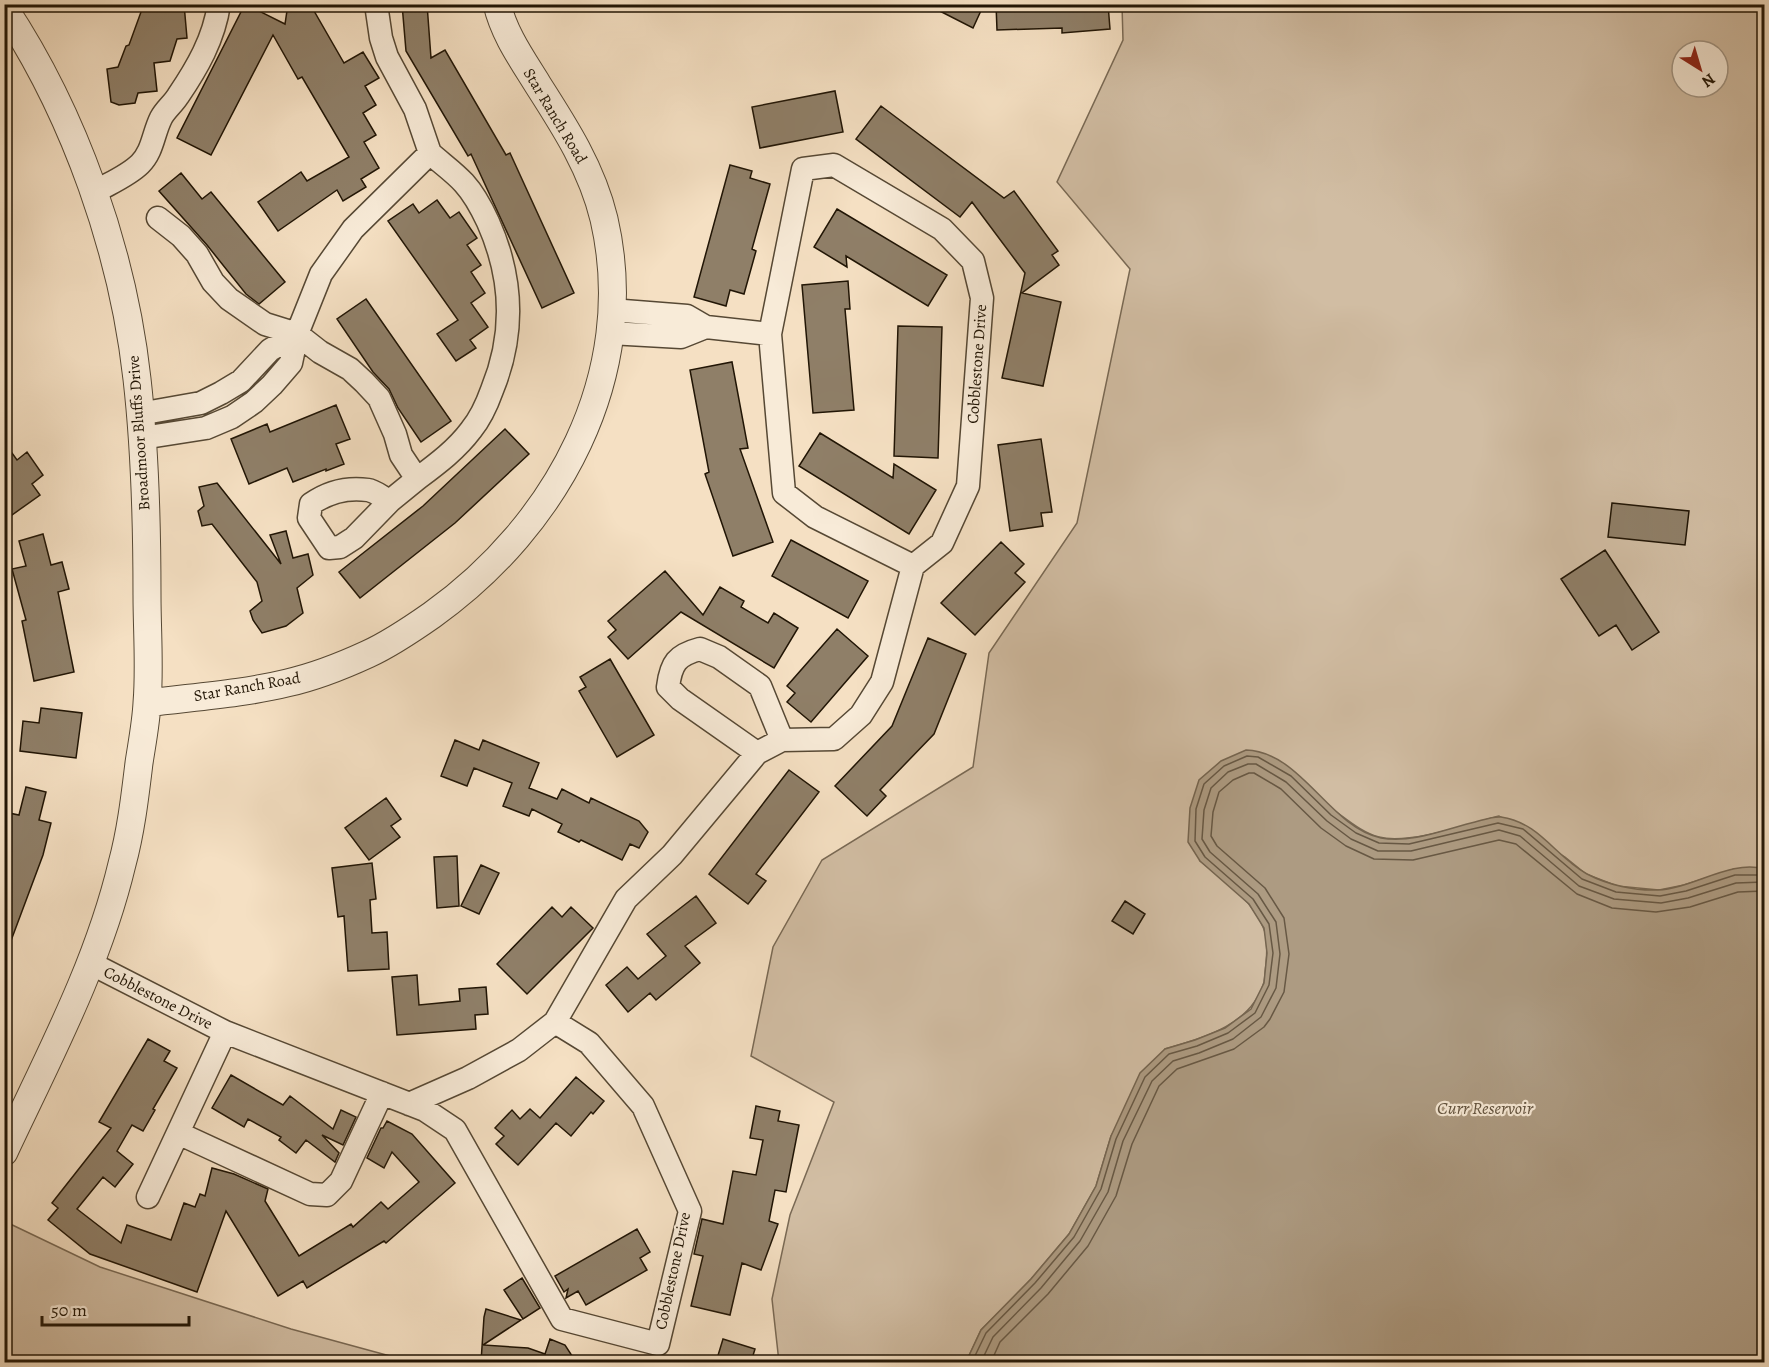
<svg xmlns="http://www.w3.org/2000/svg" width="1769" height="1367" viewBox="0 0 1769 1367" font-family="Alegreya,serif">
<style>
.green{fill:#d1bda3;stroke:#796954;stroke-width:1.5;fill-rule:evenodd}
.water{fill:#ad9b82;stroke:#756550;stroke-width:1.5}
.lines{fill:none;stroke-linecap:round;stroke-linejoin:round}
.shore{stroke:#675844;stroke-width:1.5}
.building{fill:#8f7f68;stroke:#211505;stroke-width:1.5}
.minor-casing{stroke:#564834;stroke-width:25}
.tertiary-casing{stroke:#564834;stroke-width:29}
.minor{stroke:#f8ebd8;stroke-width:22}
.tertiary{stroke:#f8ebd8;stroke-width:27}
.labels{text-anchor:middle;dominant-baseline:central;stroke-width:4.5;stroke-linejoin:round;paint-order:stroke}
.street-label{font-size:16px;fill:#211505;stroke:#f8ebd8}
.water-label{font-size:18px;font-style:italic;fill:#60513d;stroke:#f8ebd8}
</style>
<rect width="100%" height="100%" fill="#f5e0c3"/>
<filter id="stains"><feTurbulence type="fractalNoise" baseFrequency=".00333" numOctaves="4"/><feColorMatrix values="0 0 0 0 .2 0 0 0 0 .09 0 0 0 0 .02 0 0 0 .5 -.17"/></filter>
<radialGradient id="worn" r=".72"><stop offset=".6" stop-color="#630" stop-opacity="0"/><stop offset="1" stop-color="#630" stop-opacity=".3"/></radialGradient>
<path class="green" d="M1122 5H1764V869H1734L1684 885 1659 890 1617 886 1586 874 1565 857 1499 816C1469 824 1408 845 1379 837 1363 833 1349 821 1335 811L1200 861C1222 879 1252 899 1263 927 1268 937 1267 953 1266 964 1265 970 1265 977 1264 982 1252 1025 1203 1038 1165 1049L1111 1136 1096 1186 1069 1234 1031 1279 981 1330 966 1362H779L772 1299 790 1215 834 1102 751 1056 773 947 822 860 973 767 989 653 1077 523 1130 269 1057 182 1123 40ZM1682 51H1718V87H1682Z
M4 1221 100 1267 291 1329 412 1362H5Z"/>
<path class="water" d="M1246 750C1302 752 1329 827 1381 838 1411 844 1446 829 1475 822 1483 820 1493 816 1501 817 1541 823 1555 857 1587 874 1608 885 1635 891 1658 890 1691 889 1732 859 1764 869V1362H966L981 1330 1031 1279 1069 1234 1096 1186 1111 1136 1140 1073 1165 1049 1195 1040 1225 1028 1251 1009 1264 983 1267 953 1264 928 1249 904 1200 861 1188 842 1190 808 1199 780 1221 761Z"/>
<g class="lines">
<path class="shore" d="M972 1362 986 1333 1035 1283 1074 1237 1101 1189 1116 1139 1145 1077 1169 1054 1197 1046 1228 1033 1255 1013 1269 985 1273 953 1269 924 1253 899 1205 857 1195 841 1196 809 1204 784 1224 766 1247 756 1258 757 1291 776 1331 815 1356 833 1379 843 1409 844 1498 823 1523 829 1582 879 1616 892 1660 896 1686 891 1735 875H1764
M981 1362 993 1337 1041 1288 1080 1241 1108 1192 1123 1141 1152 1081 1173 1061 1199 1053 1233 1039 1261 1017 1276 988 1280 954 1276 922 1258 894 1210 852 1202 839 1204 810 1211 788 1228 772 1248 764H1256L1286 782 1327 821 1351 839 1378 851H1411L1499 830 1520 836 1579 886 1614 899 1661 903 1688 898 1736 883 1764 882
M991 1362 1000 1342 1048 1294 1088 1246 1116 1196 1132 1144 1159 1086 1177 1069 1234 1049 1264 1027 1270 1019 1284 992 1289 954 1284 918 1265 888 1217 846 1211 836 1213 812 1219 792 1233 780 1249 773H1254L1281 789 1321 828 1346 846 1374 859 1413 860 1499 840 1516 844 1577 894 1612 908 1656 912 1690 907 1738 892 1764 891"/>
</g>
<path class="building" d="M140 4H184L187 38 177 39 170 61 154 63 157 91 138 93 135 103 119 105 111 102 107 69 118 67 126 46 129 45 141 12Z
M245 4 285 24 288 4H310L344 63 363 52 379 78 365 86 376 105 363 113 376 135 364 142 379 168 361 179 366 187 343 201 337 190 278 231 258 202 301 172 307 181 349 157 302 77 298 79 273 35 211 155 177 138Z
M402 4H427L431 58 445 50 506 155 510 153 574 293 542 308 471 154 468 156 406 51Z
M926 4H984L973 28Z
M996 4H1108L1110 29 1062 33V28L997 30Z
M835 91 843 132 760 148 752 107Z
M881 106 1004 198 1014 191 1058 251 1052 255 1059 265 1022 293 1061 302 1043 386 1002 378 1025 273 972 202 960 217 856 139Z
M730 165 752 171 750 178 770 184 752 249 756 251 744 294 730 290 726 306 694 297Z
M181 173 202 199 211 192 285 282 259 304 246 294 207 245 159 191Z
M437 200 450 218 459 212 477 238 467 245 481 265 471 272 485 293 471 303 488 327 470 340 476 348 456 361 437 334 458 320 388 221 413 204 419 213Z
M837 209 947 275 928 306 846 256 847 267 814 247Z
M848 281 850 309H845L854 410 813 413 802 285Z
M366 299 451 421 421 442 398 408 389 389 373 372 337 319Z
M898 326 942 327 938 458 894 456Z
M732 362 748 448 740 449 773 542 733 556 705 474 709 472 690 370Z
M336 405 350 439 336 444 344 464 326 471V469L293 482 287 468 249 484 231 439 267 424 270 432Z
M505 429 529 454 455 523 360 598 339 572 423 506Z
M820 433 893 478 894 464 936 490 909 534 799 466Z
M1041 439 1052 512 1041 513 1043 526 1010 531 998 445Z
M4 442 17 460 27 452 43 475 32 484 40 495 12 515 4 505Z
M217 483 281 564 270 535 286 531 293 558 308 554 313 575 297 588 303 613 286 626 262 633 253 620 250 611 262 601 257 582 212 524 202 526 198 511 204 506 199 487Z
M1612 503 1689 511 1685 545 1608 537Z
M43 534 51 565 62 562 69 589 58 592 74 672 34 681 22 621 26 620 12 569 26 566 19 541Z
M791 540 868 581 848 618 772 576Z
M1001 542 1024 564 1015 573 1025 582 975 635 941 603Z
M1605 550 1659 632 1632 650 1616 625 1599 636 1561 579Z
M665 571 703 615 720 587 744 601 741 607 768 623 774 613 798 628 774 668 681 612 628 659 608 637 616 630 608 621Z
M837 629 868 656 811 722 787 702 795 693 787 686Z
M928 638 966 654 934 734 880 790 886 796 867 816 835 786 892 726Z
M610 659 654 735 617 757 579 691 586 687 580 677Z
M41 708 82 713 76 758 20 751 23 721 39 723Z
M455 740 479 750 483 740 539 763 529 788 557 799 562 789 589 803 591 798 639 821 648 832 639 848 630 844 622 860 581 840 579 842 558 832 562 824 532 809 529 816 503 806 512 783 474 768 467 786 441 776Z
M789 770 819 792 756 874 766 881 748 904 709 874Z
M26 787 46 792 39 820 51 823 43 855 6 954H4V812L19 815Z
M386 798 401 819 391 826 400 837 369 860 345 828Z
M457 856 459 906 437 908 434 857Z
M372 863 376 899 370 900 372 933 387 932 389 969 348 971 344 916 338 917 332 868Z
M481 865 499 873 479 914 461 906Z
M696 896 716 923 685 946 700 963 656 1000 650 993 628 1012 606 985 627 967 638 979 666 956 647 934Z
M1125 901 1145 914 1133 934 1112 921Z
M552 907 562 917 571 907 593 928 527 994 497 964Z
M417 975 419 1005 460 1001 459 989 486 987 488 1014 475 1015 476 1029 397 1035 392 977Z
M148 1039 170 1051 164 1061 177 1068 153 1109 155 1110 143 1131 132 1125 117 1151 133 1164 115 1187 103 1177 77 1209 121 1243 127 1225 171 1240 184 1203 195 1207 200 1194 205 1196 212 1168 234 1174 268 1189 265 1201 299 1256 351 1224 353 1227 381 1202 388 1209 419 1182 392 1152 384 1168 367 1158 381 1128H383L387 1121 412 1134 455 1183 386 1243 384 1241 307 1288 303 1281 278 1296 226 1211 197 1292 90 1254 48 1220 58 1208 52 1203 111 1128 99 1122Z
M231 1075 283 1105 290 1096 333 1129 341 1110 356 1117 343 1145 322 1135 339 1153 335 1162 306 1140 296 1153 279 1140 281 1137 248 1119 244 1127 212 1108Z
M576 1077 604 1101 593 1114 591 1112 571 1136 556 1123 518 1165 496 1144 504 1136 495 1128 512 1110 520 1119 530 1109 540 1118Z
M756 1106 780 1111 778 1121 799 1125 786 1192 775 1190 769 1221 778 1224 761 1270 742 1263 730 1315 691 1306 703 1256 694 1254 702 1219 723 1224 733 1171 756 1175 763 1140 750 1138Z
M637 1229 650 1252 640 1258 647 1270 586 1305 578 1291 566 1298 568 1289 564 1292 555 1276Z
M522 1278 540 1308 523 1319 504 1290Z
M486 1309 521 1320 483 1345 528 1348 545 1354 550 1339 565 1345 576 1362H481L484 1317Z
M723 1339 755 1349 751 1362H716Z"/>
<g class="lines">
<g class="minor-casing">
<path id="minor" d="M376 4 381 38 387 57 415 109 430 153
M93 193C108 184 128 176 140 164 153 151 153 134 161 118 165 110 173 104 178 96 197 68 214 39 219 4
M158 218 181 236 197 254 213 282 229 299 265 324 297 334 320 352 350 369 364 382 379 398 395 434 401 455 417 479C437 464 456 450 471 430 480 419 487 404 492 390 515 334 513 278 488 222 482 209 474 194 464 183 454 172 441 163 430 153
M611 310 687 316 706 327 770 334
M610 333 681 337 706 327
M139 414 201 403 221 393 241 381 270 350 297 334
M142 438 206 428 232 417 254 402 272 385 291 363 297 334 321 274 353 229 430 153
M390 501C383 498 375 491 368 490 347 487 328 492 311 504L309 518 329 548 340 547 354 538 390 501 417 479
M757 753 680 699 668 687C671 663 677 655 700 649L719 657 760 686 782 740
M90 963 225 1032 425 1110 455 1130 562 1319 658 1344 690 1211 643 1106 589 1043 555 1022 626 899 672 855 757 753 782 740 834 739 861 715 882 682 913 566 942 543 968 486 982 298 973 261 942 229 834 165 803 169 770 334 784 493 815 517 913 566
M409 1104 468 1078 519 1050 555 1022
M178 1133 310 1194 327 1195 341 1181 382 1093
M148 1197 225 1032"/>
</g>
<g class="tertiary-casing">
<path id="tertiary" d="M4 8C75 115 123 252 137 379 145 449 147 524 147 595 147 631 150 668 147 703 146 723 142 743 139 763 135 796 131 831 122 864 98 965 48 1058 4 1152
M147 703C193 697 242 694 287 683 314 677 342 666 368 654 390 644 412 629 432 615 557 526 640 375 604 219 592 169 565 127 538 85 522 59 504 34 497 4"/>
</g>
<use href="#minor" class="minor"/>
<use href="#tertiary" class="tertiary"/>
</g>
<g class="labels">
<g class="street-label">
<text transform="translate(555 116) rotate(59)">Star Ranch Road</text>
<text transform="translate(977 364) rotate(-86)">Cobblestone Drive</text>
<text transform="translate(139 433) rotate(-94)">Broadmoor Bluffs Drive</text>
<text transform="translate(247 687) rotate(-10)">Star Ranch Road</text>
<text transform="translate(158 998) rotate(27)">Cobblestone Drive</text>
<text transform="translate(673 1271) rotate(-78)">Cobblestone Drive</text>
</g>
<g class="water-label">
<text x="1485" y="1108">Curr Reservoir</text>
</g>
</g>
<rect width="1769" height="1367" fill="none" stroke="#f5e0c3" stroke-width="24"/>
<rect x="6" y="6" width="1757" height="1355" fill="none" stroke="#211505" stroke-width="3"/>
<rect x="12" y="12" width="1745" height="1343" fill="none" stroke="#211505" stroke-width="1.5"/>
<g transform="translate(1700 69) rotate(143)"><circle r="28" fill="#f8ebd8" stroke="#a29584" stroke-width="1.5"/>
<path d="M0-4.5L10 22L0 15L-10 22Z" fill="#8f2418"/>
<text y="-9" font-size="16" font-weight="bold" text-anchor="middle" fill="#211505">N</text>
</g>
<path d="M42 1316v9h147v-9" fill="none" stroke="#211505" stroke-width="3"/>
<text x="51" y="1316" font-size="18" fill="#211505" stroke="#f8ebd8" stroke-width="4.5" paint-order="stroke">50 m</text>
<rect width="100%" height="100%" filter="url(#stains)"/>
<rect width="100%" height="100%" fill="url(#worn)"/>
</svg>
